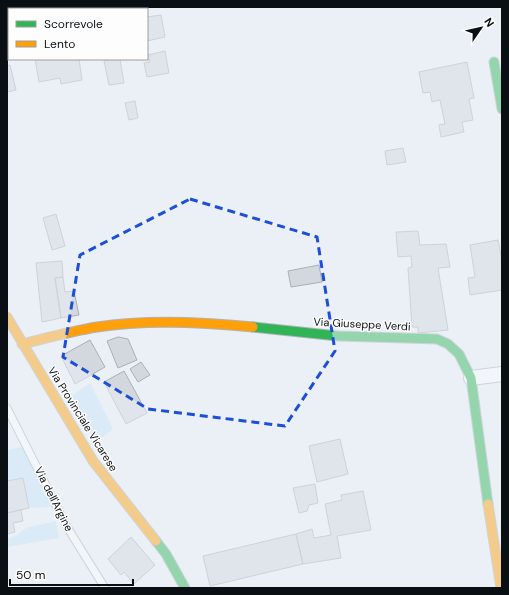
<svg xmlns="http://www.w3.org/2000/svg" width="509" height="595" viewBox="0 0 509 595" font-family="'DM Sans',sans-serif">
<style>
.green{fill:#c8e2f7}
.building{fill:#d2d8dd;stroke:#aab0b5}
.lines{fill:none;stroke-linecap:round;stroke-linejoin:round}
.lane-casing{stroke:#aeb4b8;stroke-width:9}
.street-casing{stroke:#aeb4b8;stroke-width:16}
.fast-casing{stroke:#aeb4b8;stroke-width:11}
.slow-casing{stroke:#aeb4b8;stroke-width:11}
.lane{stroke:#fcfdfe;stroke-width:7}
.street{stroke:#fcfdfe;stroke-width:14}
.fast{stroke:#30b455;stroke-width:9}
.slow{stroke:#ff9f0a;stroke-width:9}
.marked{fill:none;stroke:#1d4ed8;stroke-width:3;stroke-dasharray:8 5;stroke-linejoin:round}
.labels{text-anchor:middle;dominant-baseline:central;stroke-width:3;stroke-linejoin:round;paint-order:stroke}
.street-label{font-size:11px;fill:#090f13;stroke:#fdfdfd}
</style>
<rect width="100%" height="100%" fill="#eaf0f6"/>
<path class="green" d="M90 383 113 429 96 442 69 398Z
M22 447 52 507 29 508 23 478 7 481V450Z
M56 521 59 538 7 547V539L17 535 26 528Z"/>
<path class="building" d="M26 7H70V9H26Z
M161 15 165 37 147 41V17Z
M7 17H8L9 18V30L7 31Z
M165 51 169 73 147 77 144 63 150 62 148 55Z
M35 59H79L82 80 61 84 60 78 39 82Z
M113 59H120L124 83 109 85 104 61Z
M467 62 474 98 469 99 473 120 462 122 464 132 441 137 439 125 445 124 440 100 432 102 430 92 423 93 419 72Z
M10 65 16 90 7 92V66Z
M135 101 138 118 129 120 125 103Z
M403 148 406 162 387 165 385 151Z
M56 214 65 246 52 250 43 218Z
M418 231 420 245 446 244 450 267 438 268 448 330 418 333V327H412L408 268 412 267 411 256 398 257 396 232Z
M498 240 502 261V290L470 295 468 278 475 277 470 245Z
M62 261 63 277 55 278 61 318 42 322 36 263Z
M319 265 322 282 291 287 288 271Z
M63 277 65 292 74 291 79 315 61 318 55 278Z
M118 337 128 339 137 360 118 368 107 341Z
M90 340 105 367 75 384 61 356Z
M141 362 150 375 138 382 130 369Z
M124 371 147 413 126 424 104 382Z
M340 439 348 474 317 482 309 446Z
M23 478 29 508 7 513V481Z
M315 484 318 503 309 505 307 511 299 513 293 488Z
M363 491 371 530 337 536 341 558 303 564 296 534 312 529 314 538 331 535 325 504 342 500 341 495Z
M21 510 23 521 13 523 15 532 7 534V513Z
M296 534 303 564 210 586 203 556Z
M131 537 155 565 134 584 124 572 121 575 108 559Z"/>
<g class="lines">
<g class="lane-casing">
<path id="lane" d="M7 408 67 527 105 588"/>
</g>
<g class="street-casing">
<path id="street" d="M471 378 502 374"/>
</g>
<g class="fast-casing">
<path id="fast" d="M494 62 502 109
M253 327 338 336 437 339 448 344 459 354 471 378 488 504
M156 541 166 554 185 588"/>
</g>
<g class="slow-casing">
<path id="slow" d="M7 317 93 461 156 541
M22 344C47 338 72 331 97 327 147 319 203 322 253 327
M488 504 501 588"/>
</g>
<use href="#lane" class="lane"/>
<use href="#street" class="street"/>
<use href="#fast" class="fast"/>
<use href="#slow" class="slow"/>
</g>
<path d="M0 0H509V595H0ZM190 199 317 237 335 351 285 426 148 409 63 357 80 255Z" fill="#eaf0f6" fill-opacity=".55" fill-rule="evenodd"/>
<path class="marked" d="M190 199 317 237 335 351 285 426 148 409 63 357 80 255Z"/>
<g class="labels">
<g class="street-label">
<text transform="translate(362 324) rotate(3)">Via Giuseppe Verdi</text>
<text transform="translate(83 419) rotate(58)">Via Provinciale Vicarese</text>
<text transform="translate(54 499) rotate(63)">Via dell'Argine</text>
</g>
</g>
<rect width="509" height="595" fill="none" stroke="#090f13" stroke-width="16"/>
<rect x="8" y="8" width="140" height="52" fill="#fdfdfd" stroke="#9b9e9f"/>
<rect x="16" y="21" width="20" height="6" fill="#30b455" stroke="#9b9e9f"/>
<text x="44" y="28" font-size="12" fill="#090f13">Scorrevole</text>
<rect x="16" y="41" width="20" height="6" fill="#ff9f0a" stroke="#9b9e9f"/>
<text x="44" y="48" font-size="12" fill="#090f13">Lento</text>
<g transform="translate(481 28) rotate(56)" stroke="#fdfdfd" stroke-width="3" paint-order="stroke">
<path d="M0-3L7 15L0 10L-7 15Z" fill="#090f13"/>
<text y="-6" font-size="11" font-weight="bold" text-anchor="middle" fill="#090f13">N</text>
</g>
<path d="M10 579v6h123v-6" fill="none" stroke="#090f13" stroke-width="2"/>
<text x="16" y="579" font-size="12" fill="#090f13" stroke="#fdfdfd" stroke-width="3" paint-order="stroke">50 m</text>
</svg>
